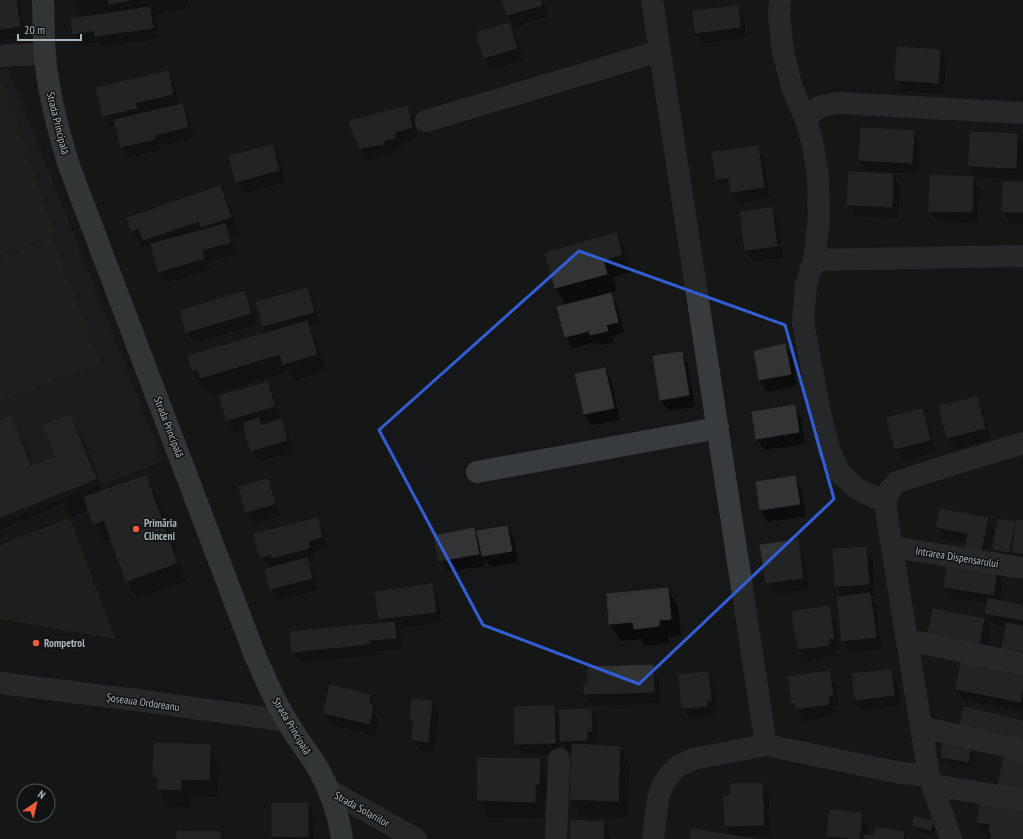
<svg xmlns="http://www.w3.org/2000/svg" width="1023" height="839" viewBox="0 0 1023 839" font-family="'PT Sans Narrow',sans-serif">
<style>
.built{fill:#222425}
.green{fill:#262b23}
.shadow{fill:#0007}
.building{fill:#313334;stroke:#313234}
.lines{fill:none;stroke-linecap:round;stroke-linejoin:round}
.minor{stroke:#383b3d;stroke-width:22}
.major{stroke:#545a5c;stroke-width:22}
.marked{fill:none;stroke:#325dd3;stroke-width:3;stroke-linejoin:round}
.poi-dot{fill:#ee5b39;stroke:#111213;stroke-width:1.5}
.labels{text-anchor:middle;dominant-baseline:central;stroke-width:3;stroke-linejoin:round;paint-order:stroke}
.street-label{font-size:11px;fill:#a9b5b8;stroke:#111213}
.poi-label{font-size:11px;font-weight:bold;fill:#a9b5b8;stroke:#111213;text-anchor:start}
</style>
<rect width="100%" height="100%" fill="#161718"/>
<path class="built" d="M8 68 163 461 0 523V70Z"/>
<path class="green" d="M0 77 55 235 0 254Z
M53 239 100 363 0 401V258Z
M64 503 115 639 0 619V530Z"/>
<path class="shadow" d="M0 0H20L26 37 0 41Z
M72 0H188L190 8 153 15 156 20 159 39 103 47 100 42 80 45 74 33 82 18Z
M503 0H543L548 17 514 27 507 15Z
M737 7 744 18 746 38 703 44 696 32Z
M509 24 516 36 523 60 492 70 485 58 478 34Z
M939 51 946 62 944 94 902 92 896 80Z
M167 72 174 84 179 105H182L189 116 194 139 160 146 161 150 128 158 122 146 117 126 110 127 104 116Z
M407 107 414 119 418 139 401 143V149L390 152 391 155 366 160 360 148Z
M914 132 920 144 919 174 867 171 860 160Z
M1017 135 1023 146 1022 180 976 177 970 166Z
M272 146 279 158 285 182 244 193 237 181Z
M758 147 764 159 770 199 739 203 732 191 731 183 720 184 717 179Z
M893 175 900 187 898 218 855 216 848 204Z
M972 178 979 189 978 223 937 222 930 210Z
M1023 184V223H1010L1003 211Z
M220 188 230 205 240 235 231 238 236 254 208 262 210 270 166 283 159 271 155 257H154L147 246 142 248 132 230Z
M771 209 778 221 783 258 753 262 746 250 741 213Z
M616 234 626 252 632 272 613 277 616 291 610 293 617 306 624 333 612 336 614 342 598 346 596 342 573 348 566 336V306L556 288 546 254Z
M306 289 313 301 319 324 309 326 316 340 326 371 294 381 289 371 211 395 206 387 203 388 193 370 269 334 264 325Z
M244 293 250 304 257 325 194 343 187 332 181 311Z
M785 345 792 357 797 386 767 392 760 380 755 351Z
M681 353 688 364 695 407 668 411 661 400Z
M605 369 611 380 620 420 591 425 584 414Z
M267 383 274 395 281 418 261 424 263 426 280 421 287 433 293 452 259 462 252 450 246 428 234 432 227 420 220 397Z
M976 398 983 410 991 440 955 449 948 437Z
M794 406 801 418 805 444 764 450 757 439Z
M921 410 928 422 936 452 903 461 896 449 888 419Z
M70 416 83 439 104 492 146 477 156 494 186 581 137 598 127 581 112 538 104 541 94 524 89 510 0 545V421L10 417 23 440 34 467 57 458Z
M794 477 801 489 806 516 768 522 761 510 757 483Z
M267 480 274 492 281 516 253 524 247 512 240 488Z
M316 519 323 530 328 548 314 552 315 560 308 562 313 571 318 590 278 600 271 588 269 569 261 556Z
M987 519 994 531 990 548 985 547 983 557 967 543 944 539 937 527Z
M1023 522V564L1001 560 994 549 1014 523 1017 528Z
M507 527 514 539 518 562 490 567 483 556 485 566 446 572 439 561 435 536 474 530 480 540Z
M797 541 804 553 809 590 774 594 767 583Z
M866 548 873 560 875 596H871L877 606 882 649 850 653 843 641 838 598 843 597 836 586Z
M997 571 1003 583 1000 602 1023 607V662L1010 659 1003 648 1007 627 993 624 986 613 988 604 952 598 945 586Z
M432 585 439 597 442 623 398 629 401 634 402 649 375 652V655L299 663 292 651 383 624 380 619Z
M668 589 678 607 681 636 668 637 669 644 645 646 641 639 621 641 610 624Z
M829 607 835 619 840 650H834L835 656 806 661 799 649 793 613Z
M984 620 991 631 986 656 936 647Z
M652 666 659 678 660 703 592 706 585 694V686Z
M890 671 897 682 900 706 863 711 857 699Z
M828 672 835 684 839 706 834 707 835 716 804 721 792 702Z
M708 673 714 685 717 711 713 712V717L690 719 683 707Z
M1023 675V712L963 700 957 689Z
M369 695 376 707 375 714 379 720 375 736 331 725 324 713Z
M432 702 439 713 434 753 420 751 413 740 415 726 411 720Z
M553 707 561 721 591 710 598 722V742H593V746L620 748 630 765 627 818 581 816 571 798 573 752H568L560 739 561 754 523 755 516 744Z
M209 746 219 764 218 797 191 796 190 808 169 807 159 789V786L154 777Z
M970 748 974 754 971 767 945 762 942 756Z
M479 759 539 760 549 777V801H545L544 819 488 818 478 800Z
M762 784 769 795 770 836 744 837 749 839H691L732 836 726 826 725 797H732Z
M308 804 315 816 314 839H274L273 836Z
M1023 809V839H988L978 822Z
M831 811 861 814 868 826 867 836 875 837 904 833 907 839H829L828 836Z
M932 822 935 827 934 835 917 831 914 826Z
M603 823 610 835V839H571Z
M220 833 224 839H178Z"/>
<path class="building" d="M0 0H16L20 26 0 29Z
M108 0H130L109 4Z
M502 0H541L542 5 507 15Z
M738 6 740 27 695 33 693 11Z
M150 7 153 28 95 36 94 30 73 34 71 19Z
M509 23 517 48 484 58 476 33Z
M897 47 940 50 938 83 895 80Z
M168 71 173 94 135 103 137 108 103 116 96 88Z
M182 104 188 127 154 135 155 139 121 147 114 120Z
M407 106 412 127 395 132V138L384 140V144L359 148 349 121Z
M861 128 914 131 912 163 859 160Z
M970 132 1017 134 1016 168 969 166Z
M272 145 279 170 236 182 229 156Z
M758 146 764 187 731 192 725 151Z
M725 151 729 178 716 179 712 152Z
M849 172 893 174 892 207 847 205Z
M930 175 973 177 972 212 929 211Z
M1003 182 1023 183V212H1002Z
M220 186 231 217 201 227 199 221 143 240 139 228 131 231 127 218Z
M772 208 777 246 745 250 740 212Z
M225 224 230 242 202 250 204 258 158 272 151 244Z
M616 233 622 254 603 260 607 274 555 288 545 253Z
M307 288 314 312 263 326 256 302Z
M244 291 251 313 186 332 180 311Z
M611 293 618 322 606 325 608 331 590 335 589 331 565 337 557 307Z
M307 321 317 354 283 364 280 354 200 378 197 369 193 371 188 356Z
M785 344 791 374 759 380 754 351Z
M682 352 689 395 660 400 653 356Z
M605 368 614 408 584 414 575 374Z
M267 382 275 406 227 420 219 396Z
M977 397 985 428 947 438 939 406Z
M795 405 799 432 756 439 752 412Z
M922 409 930 440 895 449 887 418Z
M70 415 96 479 0 517V420L11 416 31 467 56 457 43 425Z
M259 418 261 426 281 420 287 440 251 451 243 423Z
M146 476 177 563 126 581 104 520 93 524 84 497Z
M795 476 800 504 760 510 756 482Z
M268 479 275 504 246 512 239 487Z
M940 509 988 518 984 537 936 527Z
M317 518 322 537 308 541 309 548 272 558 271 554 260 557 254 534Z
M998 519 1015 522 1009 552 993 549Z
M1017 520 1023 521V554L1012 552Z
M507 526 512 551 482 556 477 531Z
M474 528 479 554 438 561 434 536Z
M968 534 984 537 981 552 965 548Z
M798 540 803 578 766 583 760 545Z
M866 547 869 584 835 586 833 549Z
M307 558 312 578 270 589 265 569Z
M948 562 997 570 993 595 944 587Z
M432 584 436 612 379 619 375 592Z
M668 588 671 619 659 620V626L634 629 633 622 609 624 607 594Z
M870 593 876 637 842 641 837 597Z
M988 598 1023 606 1022 620 985 613Z
M829 606 834 638 828 639 829 645 798 649 792 612Z
M933 609 984 619 979 645 928 635Z
M394 622 396 638 369 640V644L292 652 290 632Z
M1007 623 1023 626V652L1002 648Z
M961 661 1023 674V685L1020 702 956 689Z
M653 665 654 692 584 694V685L588 684V667Z
M891 670 894 695 856 700 852 674Z
M829 671 833 695 828 696 829 704 796 709 795 702 792 703 788 677Z
M708 672 711 700H707V706L682 708 679 675Z
M330 685 370 695 369 702 373 708 369 724 323 713Z
M412 699 432 701 428 742 412 740 414 721 410 720Z
M554 706 555 743 515 744 514 707Z
M964 707 1023 721V745L959 730Z
M591 709 592 731 587 730V740L560 741V710Z
M944 742 971 747 968 762 941 757Z
M154 743 210 745 209 780 181 779V790L158 789V778L153 777Z
M572 744 620 747 618 801 570 799Z
M1004 756 1023 760V791L998 785Z
M478 758 540 759 539 784H535V802L477 800Z
M762 783 764 825 725 826 724 796H731L730 784Z
M981 801 1023 808V839H991L992 832H989L990 824 977 822Z
M272 803H308V837L272 836Z
M830 810 862 813 859 839 827 836Z
M914 817 933 821 931 830 913 826Z
M571 820 604 822 603 839H570Z
M876 827 904 832 903 839H874Z
M692 829 755 839H690Z
M177 831 221 832 220 839H177Z
M864 835 875 836 874 839H864Z"/>
<g class="lines">
<path class="minor" d="M652 0 766 745
M780 0 779 15 783 51 792 88 805 117 812 141 818 175 819 217 814 260 806 285 803 322 820 413 830 452 839 472 857 489 885 502
M0 56 17 55 45 54
M805 117 821 106 839 103 1023 113
M426 121 660 51
M814 260 1023 256
M477 472 718 428
M892 547 1023 568
M907 640 1023 664
M0 683 136 700 287 721
M922 727 1023 750
M933 785 1023 800
M329 790 416 839
M556 839 559 759
M653 839 658 799 663 784 671 773 680 765 693 759 766 745 896 772 929 776
M951 839 929 776 887 517 885 502 889 491 897 482 941 468 1023 443"/>
<path class="major" d="M43 0C44 18 43 37 45 55 48 93 58 130 69 166L256 658C266 679 274 701 287 721 296 738 309 753 319 770 330 791 339 815 342 839"/>
</g>
<path d="M0 0H1023V839H0ZM579 251 785 325 834 499 639 684 483 625 379 430Z" fill="#161718" fill-opacity=".55" fill-rule="evenodd"/>
<path class="marked" d="M579 251 785 325 834 499 639 684 483 625 379 430Z"/>
<g class="poi-dot">
<circle cx="136" cy="529" r="4"/>
<circle cx="36" cy="643" r="4"/>
</g>
<g class="labels">
<g class="street-label">
<text transform="translate(58 123) rotate(76)">Strada Principală</text>
<text transform="translate(169 427) rotate(69)">Strada Principală</text>
<text transform="translate(957 557) rotate(9)">Intrarea Dispensarului</text>
<text transform="translate(143 702) rotate(8)">Șoseaua Ordoreanu</text>
<text transform="translate(292 726) rotate(59)">Strada Principală</text>
<text transform="translate(362 809) rotate(29)">Strada Solariilor</text>
</g>
<g class="poi-label">
<text x="144" y="523">Primăria<tspan x="144" dy="13">Clinceni</tspan></text>
<text x="44" y="643">Rompetrol</text>
</g>
</g>
<g transform="translate(36 803) rotate(34)"><circle r="19" fill="#111213" stroke="#4e5355"/>
<path d="M0-3L7 15L0 10L-7 15Z" fill="#ee5b39"/>
<text y="-6" font-size="11" font-weight="bold" text-anchor="middle" fill="#a9b5b8">N</text>
</g>
<path d="M18 34v6h63v-6" fill="none" stroke="#a9b5b8" stroke-width="2"/>
<text x="24" y="34" font-size="12" fill="#a9b5b8" stroke="#111213" stroke-width="3" paint-order="stroke">20 m</text>
</svg>
